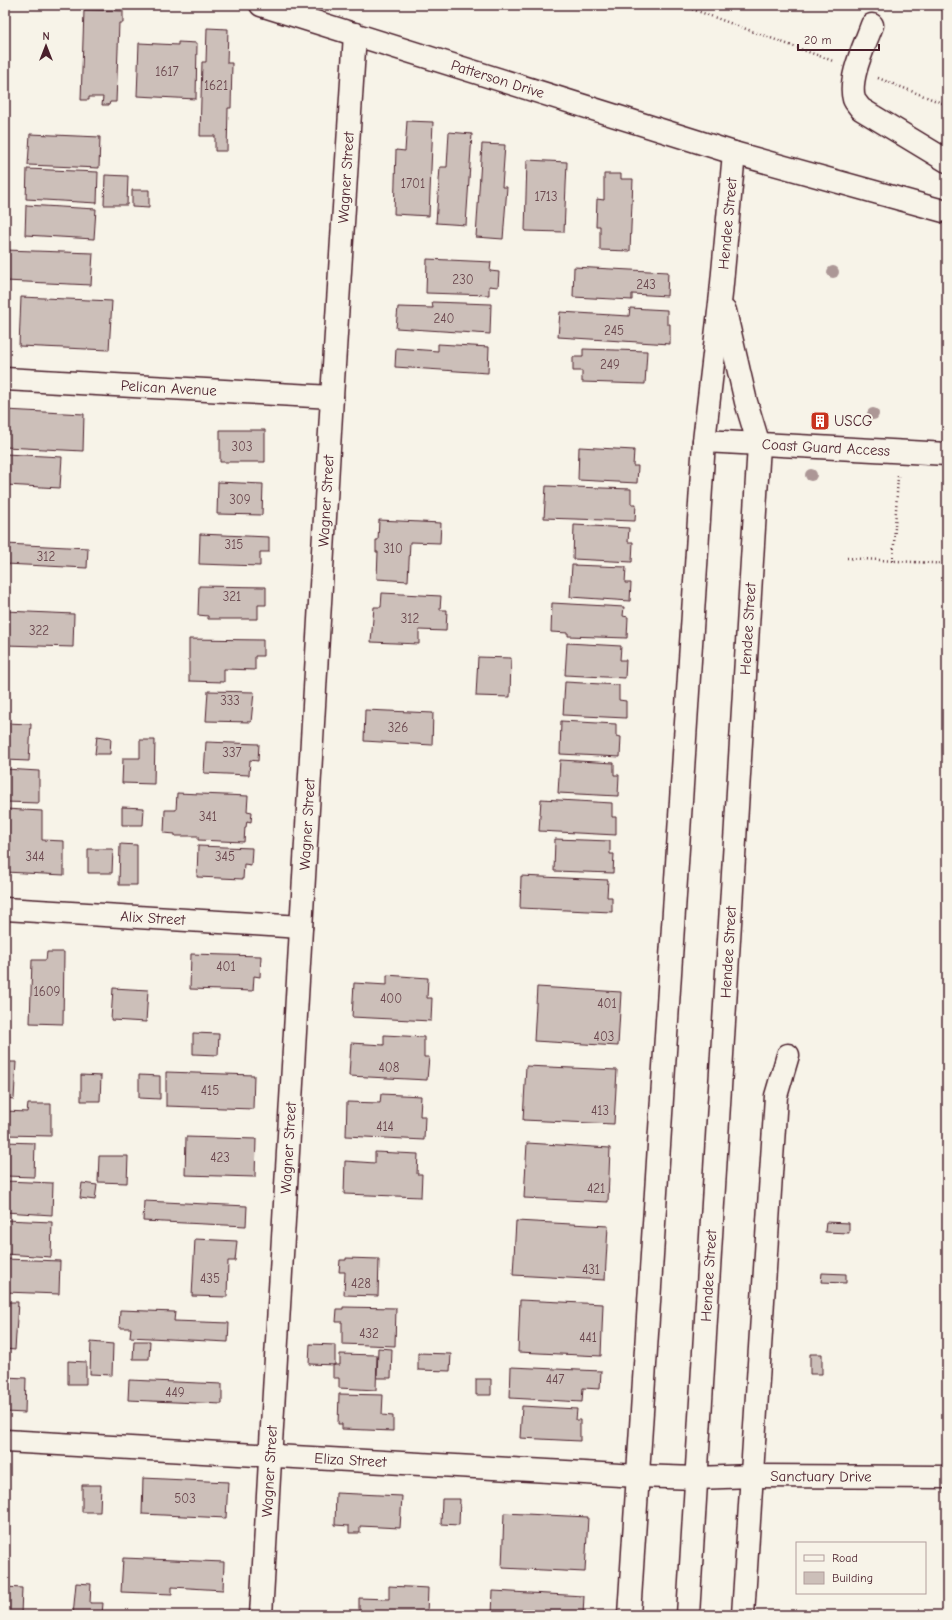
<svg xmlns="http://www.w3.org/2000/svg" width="952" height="1620" viewBox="0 0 952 1620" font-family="'Comic Neue',sans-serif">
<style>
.building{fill:#ccbfb9;stroke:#4a1f2b}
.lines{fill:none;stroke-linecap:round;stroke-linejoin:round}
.minor-casing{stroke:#4a1f2b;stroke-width:25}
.path{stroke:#4a1f2b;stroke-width:2.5;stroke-dasharray:1 3;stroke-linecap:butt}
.minor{stroke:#f7f3e8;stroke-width:22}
.tree{fill:#ac9796}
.labels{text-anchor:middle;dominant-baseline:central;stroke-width:3.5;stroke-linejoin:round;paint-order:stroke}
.number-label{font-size:13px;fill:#6a474e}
.street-label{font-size:15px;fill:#4a1f2b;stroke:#f7f3e8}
.poi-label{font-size:15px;fill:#4a1f2b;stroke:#f7f3e8;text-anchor:start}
</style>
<rect width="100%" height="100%" fill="#f7f3e8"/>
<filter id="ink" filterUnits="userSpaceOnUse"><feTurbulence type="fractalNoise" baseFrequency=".025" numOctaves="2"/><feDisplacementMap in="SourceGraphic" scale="8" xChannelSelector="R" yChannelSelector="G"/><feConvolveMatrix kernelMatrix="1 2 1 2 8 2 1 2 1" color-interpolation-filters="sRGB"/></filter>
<g filter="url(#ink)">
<path class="building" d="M84 10 123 11V23H119L116 102H110L109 105H102L103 97H89V100H81Z
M207 28 228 29 227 63H232L231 108H228L227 151H215V136H200L202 62H206Z
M178 42 197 43 196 99 137 96 139 43 178 45Z
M407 121 433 122 429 216 394 214 396 150 405 151Z
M449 132 472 134 466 225 436 223 440 167H447Z
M30 134 100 137 99 168 28 165Z
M482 144 505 145 502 187H507L503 239 476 237Z
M527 160 567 162 564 232 525 231Z
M27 169 98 172 97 203 26 199Z
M604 174H621V179H633L630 251 600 250V226H596L597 199 604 200Z
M105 175 128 176 127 205H104Z
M132 190H149V208L132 207Z
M26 205 96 209 94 239 25 235Z
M5 250 93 253 91 285 5 281Z
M427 259 491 262 490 271 499 272 498 287 489 286V295L426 293Z
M574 267 668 272 667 296 632 294V300L573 297Z
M21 297 112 301 109 350 19 346Z
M432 302 491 304 490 334 396 328 398 307 433 308Z
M630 308 667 310V324H670V344L558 337 560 312 629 316Z
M438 344 489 347 488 373 395 367 396 348 438 351Z
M583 349 647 351 645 384 582 382V371H573V357H583Z
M5 410 84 414 83 451 5 447Z
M814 413 826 414V429L813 428Z
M220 430H265V462H220Z
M579 447 634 450 633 466H638L637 483 578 480Z
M5 454 62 457 60 488 5 485Z
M218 482 263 484 262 515 217 514Z
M546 486 631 489V504H636L635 521 544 518Z
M379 520 441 523 440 543 410 542 408 581 377 579 378 552H376V540H378Z
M574 525 629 528 628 542H633L632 562 573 559Z
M200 534 269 537V552H260V566L199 564Z
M5 544 88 548 87 568 5 564Z
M572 565 626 567 625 583H631L630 601 570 597Z
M199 586 266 587V605H258V619H208V616L198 615Z
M382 593 441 596 440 610H447L446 631 419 630V644L371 642 374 607H381Z
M552 603 624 607 623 616 628 617 627 638 568 636V633L551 632Z
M5 611 74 614 73 647 5 645Z
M189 639 263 640V656H255V670L224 669V682L189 681Z
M567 643 621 646 620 660H626L625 678 565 675Z
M478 657 511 658 510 697 476 696Z
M565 682 619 685V700L626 701V718L563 715Z
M208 691 254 692 251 722 206 721Z
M365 710 433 713 432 745 364 741Z
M561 721 616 724V736L621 737 620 757 560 754Z
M5 723 31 724 29 761 5 760Z
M97 736 111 738 110 754H95Z
M140 740H155L154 784 122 783 123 758H140Z
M206 742 259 744 258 761 250 760 249 775 204 773Z
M560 760 614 763V775H619L618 796 558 793Z
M5 769 39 771V803L5 802Z
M177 793 248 796 247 811 252 812 251 822 247 821 246 827H245L244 842 198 840V836H175V834L164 833 165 810H176Z
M541 799 612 803V817H616V835L539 831Z
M122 807 144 808 143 825H122Z
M5 809 42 811V840L64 841V875L5 872Z
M555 839 610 841V854H614L613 873 554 871Z
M120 844 137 845V885H119Z
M198 846 252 848 251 865 244 864 243 879 197 877Z
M88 849H113L112 873H88Z
M521 876 608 880 607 897H612V912L520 908Z
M47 952H64L63 1024 30 1023 32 960H46Z
M191 954 261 956 260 977 254 976 253 991 190 989Z
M387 975 428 978 427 998H432L431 1021 352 1017 354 983 387 985Z
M537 987 621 992 618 1046 534 1041Z
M113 988 148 990 146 1022 111 1020Z
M193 1033 219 1034 218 1055 193 1054Z
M384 1035 424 1037V1057H429L427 1080 349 1076 351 1043 384 1045Z
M5 1062H16L14 1099 5 1098Z
M526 1066 617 1070 614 1124 523 1120Z
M166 1072 254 1075 253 1109 166 1106Z
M81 1075 101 1076 100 1101H81Z
M139 1075 160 1076V1099L139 1098Z
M381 1094 421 1096 420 1116H425L424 1140 346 1136 347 1102 380 1103Z
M28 1104H51V1136L5 1135V1111L27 1112Z
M186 1137 256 1139 255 1177 185 1175Z
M5 1142 35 1143 34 1177 5 1176Z
M527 1143 610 1148 608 1202 524 1198Z
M375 1152 418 1154 417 1174H422L421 1197 344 1194 345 1161 375 1163Z
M99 1156H128L127 1183 98 1182Z
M5 1181 53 1183 52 1215 5 1212Z
M82 1183 97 1185 95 1200 80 1198Z
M144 1201 247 1206 246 1226 143 1221Z
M5 1220 52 1222 51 1257 5 1254Z
M516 1221 608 1226 605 1280 513 1275Z
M826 1222 849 1223V1233L825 1232Z
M195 1239 237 1241 235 1261H228L227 1297 192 1296Z
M346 1258 379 1259 378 1296 344 1295 345 1272H339L340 1260H346Z
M5 1259 60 1261 59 1294 5 1292Z
M822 1273 846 1274V1283L821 1282Z
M520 1300 603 1304 601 1356 518 1352Z
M5 1302H18L15 1350 5 1349Z
M343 1307 396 1308 395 1346 342 1344V1322H336L337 1309H343Z
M120 1310 175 1312 174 1321 229 1323 228 1342 130 1337 131 1328H119Z
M134 1341H150L149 1359H133Z
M91 1342 113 1344 112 1375 90 1374Z
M310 1344 335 1345V1365L309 1364Z
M378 1348 392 1349 391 1378H377Z
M418 1353 451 1354 450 1371 418 1370Z
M340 1354 377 1355 376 1390 339 1388V1378H333V1365H340Z
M810 1354H822V1374H810Z
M68 1361 86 1362V1384H68Z
M511 1367 601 1371 600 1389 583 1388 582 1402 510 1398Z
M5 1377 26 1378 25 1413 5 1412Z
M476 1379H491V1395H476Z
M129 1380 222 1384V1404L128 1400Z
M339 1394 383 1395 382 1415 393 1416V1431L342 1429V1424H338Z
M522 1406 577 1409 576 1420H580V1441L520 1438Z
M143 1478 228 1482 226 1518 142 1514Z
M82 1485H101L100 1512H82Z
M336 1493 402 1496 400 1528 360 1526V1533H349V1526L335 1525Z
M442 1499H460L459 1525 441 1524Z
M504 1513 588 1517 585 1572 502 1568Z
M123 1558 224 1562 223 1590 172 1587V1594L121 1592Z
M76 1583 91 1584 90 1603H103L102 1615H73Z
M389 1586 428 1588 427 1615H359V1598L389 1599Z
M5 1587 22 1588 21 1615H5Z
M493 1591 584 1596 583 1615H492Z"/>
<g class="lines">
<g class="minor-casing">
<g id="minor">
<path id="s1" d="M261 5 734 153 947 212"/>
<path d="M872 25C865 45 848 78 854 99 855 102 859 106 861 109L947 161"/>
<path id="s2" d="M5 379 332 397"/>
<path id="s3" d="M704 441 947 454"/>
<path id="s4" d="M5 909 301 927"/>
<path id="s5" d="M5 1441 638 1476 696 1478 752 1476 947 1477"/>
<path id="s6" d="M261 1615 332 397 355 34"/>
<path id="s7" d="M629 1615 704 441 721 294 734 153"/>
<path id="s8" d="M688 1615 759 445 746 402 725 311"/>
<path d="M743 1615 776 1096 788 1055"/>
</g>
</g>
<path class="path" d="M681 5 833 61
M878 78 947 105
M847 558 947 564
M893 561 898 476"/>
<use href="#minor" class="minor"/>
</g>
<g class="tree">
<circle cx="833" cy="272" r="6"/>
<circle cx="873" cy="414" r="6"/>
<circle cx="811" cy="475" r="6"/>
</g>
</g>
<defs>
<g id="building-square" transform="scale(1)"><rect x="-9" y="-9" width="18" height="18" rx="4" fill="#c8321e" stroke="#f7f3e8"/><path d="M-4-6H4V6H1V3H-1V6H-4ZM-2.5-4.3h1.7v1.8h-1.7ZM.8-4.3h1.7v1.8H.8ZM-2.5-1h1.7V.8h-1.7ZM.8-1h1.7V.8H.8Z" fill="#fff"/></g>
</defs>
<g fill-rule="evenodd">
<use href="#building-square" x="820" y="421"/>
</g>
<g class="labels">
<g class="number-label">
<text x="167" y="71">1617</text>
<text x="216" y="85">1621</text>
<text x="413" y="183">1701</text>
<text x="546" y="196">1713</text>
<text x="463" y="279">230</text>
<text x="646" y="284">243</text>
<text x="444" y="318">240</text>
<text x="614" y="330">245</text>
<text x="610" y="364">249</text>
<text x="242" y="446">303</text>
<text x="240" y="499">309</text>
<text x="234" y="544">315</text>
<text x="393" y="548">310</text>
<text x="46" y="556">312</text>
<text x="232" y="596">321</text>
<text x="410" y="618">312</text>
<text x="39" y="630">322</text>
<text x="230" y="700">333</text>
<text x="398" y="727">326</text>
<text x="232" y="752">337</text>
<text x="208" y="816">341</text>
<text x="35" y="856">344</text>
<text x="225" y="856">345</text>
<text x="226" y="966">401</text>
<text x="47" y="991">1609</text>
<text x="391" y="998">400</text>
<text x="607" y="1003">401</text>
<text x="604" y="1036">403</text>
<text x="389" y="1067">408</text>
<text x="210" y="1090">415</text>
<text x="600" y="1110">413</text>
<text x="385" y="1126">414</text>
<text x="220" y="1157">423</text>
<text x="596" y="1188">421</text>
<text x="591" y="1269">431</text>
<text x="210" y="1278">435</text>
<text x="361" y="1283">428</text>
<text x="369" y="1333">432</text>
<text x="588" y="1337">441</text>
<text x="555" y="1379">447</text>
<text x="175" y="1392">449</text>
<text x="185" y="1498">503</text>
</g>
<g class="street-label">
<text stroke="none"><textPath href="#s1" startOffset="248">Patterson Drive</textPath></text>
<text stroke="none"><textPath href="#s6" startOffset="1440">Wagner Street</textPath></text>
<text stroke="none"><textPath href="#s7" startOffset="1395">Hendee Street</textPath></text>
<text stroke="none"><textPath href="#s2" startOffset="164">Pelican Avenue</textPath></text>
<text stroke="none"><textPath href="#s3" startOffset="122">Coast Guard Access</textPath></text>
<text stroke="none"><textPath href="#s6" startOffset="1116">Wagner Street</textPath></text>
<text stroke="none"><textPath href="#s8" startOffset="988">Hendee Street</textPath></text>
<text stroke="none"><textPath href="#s6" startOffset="792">Wagner Street</textPath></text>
<text stroke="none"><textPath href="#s4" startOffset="148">Alix Street</textPath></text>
<text stroke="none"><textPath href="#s8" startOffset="664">Hendee Street</textPath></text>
<text stroke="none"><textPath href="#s6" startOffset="468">Wagner Street</textPath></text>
<text stroke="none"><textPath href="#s8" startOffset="340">Hendee Street</textPath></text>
<text stroke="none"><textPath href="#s5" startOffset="346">Eliza Street</textPath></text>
<text stroke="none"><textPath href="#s6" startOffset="144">Wagner Street</textPath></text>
<text stroke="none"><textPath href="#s5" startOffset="817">Sanctuary Drive</textPath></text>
</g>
<g class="poi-label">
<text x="834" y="421">USCG</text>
</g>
</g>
<rect width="952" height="1620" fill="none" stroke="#f7f3e8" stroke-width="20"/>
<rect x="10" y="10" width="932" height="1600" fill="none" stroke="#4a1f2b" stroke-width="1.5" filter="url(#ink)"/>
<rect x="796" y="1542" width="130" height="52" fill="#f7f3e8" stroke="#b29e9c"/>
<rect x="804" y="1555" width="20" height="6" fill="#f7f3e8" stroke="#b29e9c"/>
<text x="832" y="1562" font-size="12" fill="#4a1f2b">Road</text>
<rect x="804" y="1572" width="20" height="12" fill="#ccbfb9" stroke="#b29e9c"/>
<text x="832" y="1582" font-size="12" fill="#4a1f2b">Building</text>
<g transform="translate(46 46)" stroke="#f7f3e8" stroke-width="3" paint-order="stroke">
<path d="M0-3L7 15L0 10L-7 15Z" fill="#4a1f2b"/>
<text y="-6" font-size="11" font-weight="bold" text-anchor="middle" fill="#4a1f2b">N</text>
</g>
<path d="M798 44v6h81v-6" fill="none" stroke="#4a1f2b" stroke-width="2"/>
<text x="804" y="44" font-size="12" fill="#4a1f2b" stroke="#f7f3e8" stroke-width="3" paint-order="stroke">20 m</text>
</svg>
